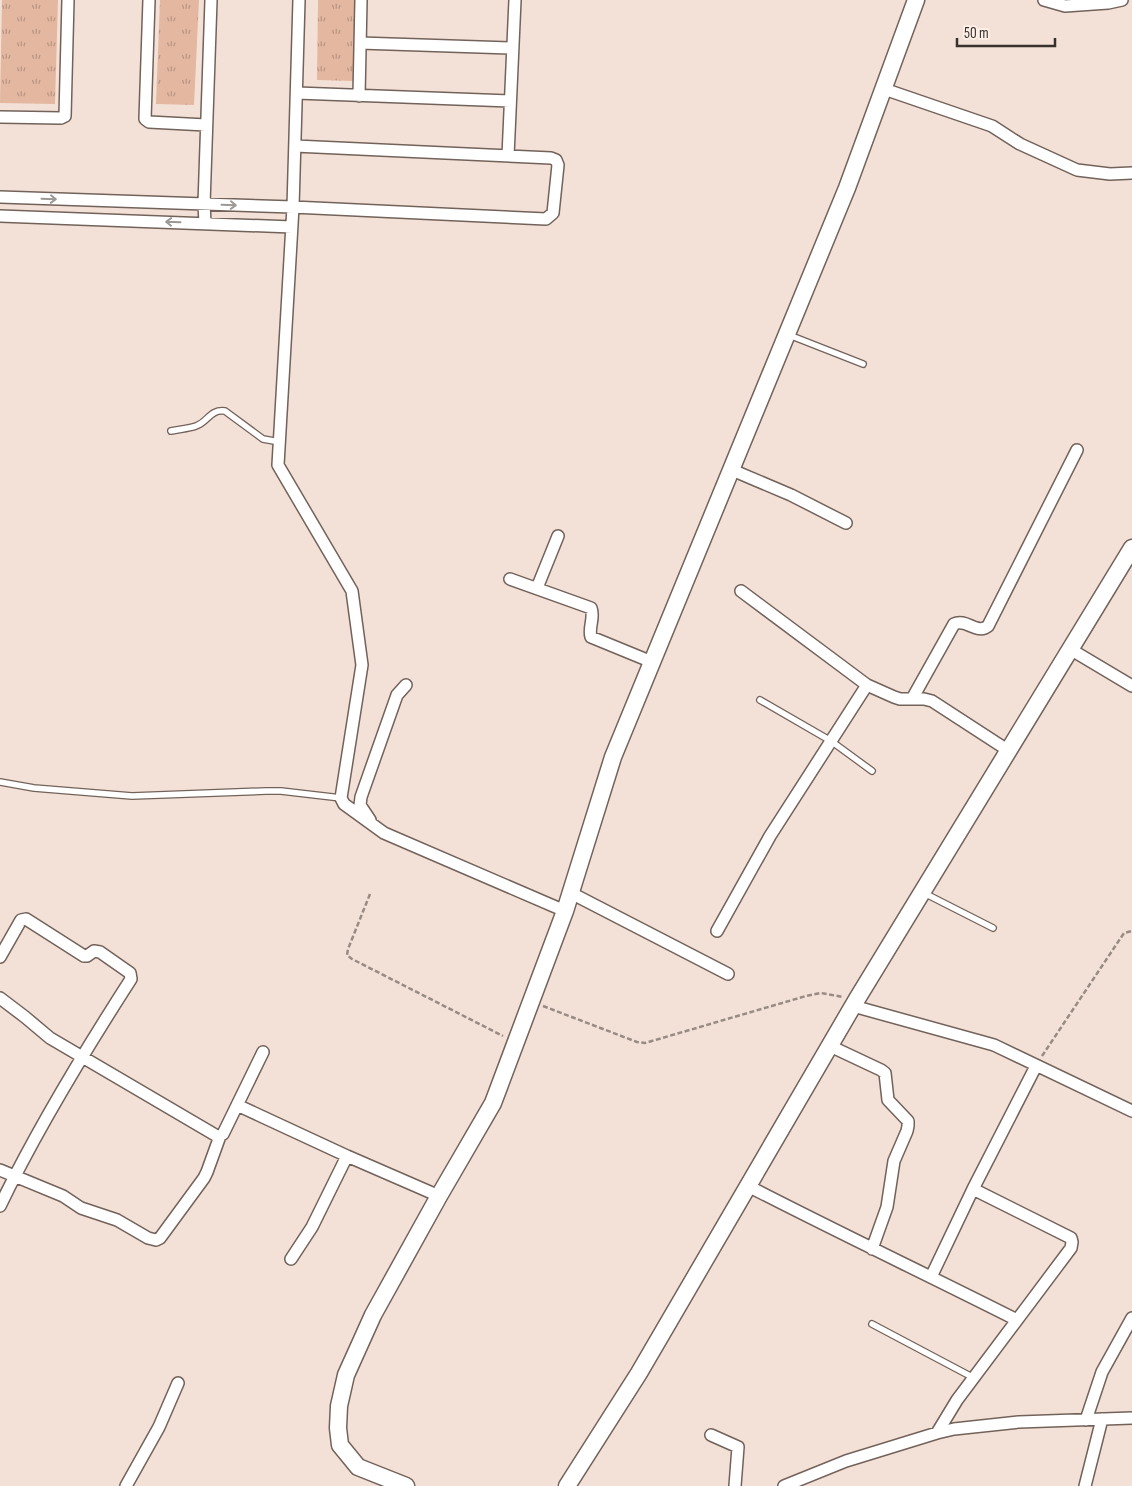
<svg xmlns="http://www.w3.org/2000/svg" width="1132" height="1486" viewBox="0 0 1132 1486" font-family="'Sofia Sans Condensed',sans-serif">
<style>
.grass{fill:url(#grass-tufts)}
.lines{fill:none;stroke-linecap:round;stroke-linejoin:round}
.lane-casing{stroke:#72625a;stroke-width:8}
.street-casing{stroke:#72625a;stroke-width:14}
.secondary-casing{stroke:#72625a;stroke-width:19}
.path{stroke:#988b84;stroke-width:2.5;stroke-dasharray:5 2.5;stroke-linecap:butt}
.lane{stroke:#fff;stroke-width:5.5}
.street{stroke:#fff;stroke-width:11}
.secondary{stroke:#fff;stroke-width:16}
.oneway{stroke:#9b9896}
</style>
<defs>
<pattern id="grass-tufts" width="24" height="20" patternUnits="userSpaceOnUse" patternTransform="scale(1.25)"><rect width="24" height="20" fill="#e4b7a0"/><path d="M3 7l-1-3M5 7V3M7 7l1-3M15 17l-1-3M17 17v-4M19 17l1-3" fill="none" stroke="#ba9583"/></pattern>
</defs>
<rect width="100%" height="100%" fill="#f3e1d7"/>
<path class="grass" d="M2 0H58L55 104 0 103Z
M160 0H199L194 105 156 104Z
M318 0H356L354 81 317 80Z"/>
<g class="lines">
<g class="lane-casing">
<path id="lane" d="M789 335 863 364
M171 431C179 429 188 429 196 426 208 422 210 409 225 411L263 439 280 442
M760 700 831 741 872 771
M0 782 34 788 132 796 266 791H281L341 798
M924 893 993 928
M872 1324 974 1378"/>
</g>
<g class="street-casing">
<path id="street" d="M149 0 145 119 149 122 206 125
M299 0 293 207 278 465 352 591 362 665 341 798 344 804 384 833 565 911
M1044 0 1065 6 1108 3 1122 0
M360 43 513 48
M884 89 992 126 1020 144 1077 170 1110 174 1132 173
M297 93 510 101
M359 96 361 0
M0 117 61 118 65 116 68 0
M508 156 515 0
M0 197 293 207 546 219 553 213 558 165 556 160 551 158 295 146
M0 216 292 227
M205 223 204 204 211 0
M732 470 791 495 846 523
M510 579 591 608C595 618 588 627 591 637L652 662
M537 588 558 536
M741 591 867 685 894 697 900 699H924L932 701 1009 751
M1070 649 1132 686
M912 699 954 624C966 618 977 635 988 626L1077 450
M370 820 360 805 361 797 397 695 406 685
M571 893 728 974
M717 931 770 836 867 685
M0 957 21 920 26 919 84 956H87L94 951 100 952 130 973 131 979C84 1052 38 1127 0 1206
M0 998 25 1017 50 1038 217 1136H220L223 1134 263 1052
M853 1006 994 1045 1132 1111
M830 1046 881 1070 885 1073 888 1100 908 1121V1126L907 1131 894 1161 887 1207 872 1249
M237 1105 347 1156 439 1196
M0 1170 63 1196 81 1208 117 1220 148 1238 156 1240 160 1238 204 1178 207 1172 220 1136
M748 1186C837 1232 928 1275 1017 1320
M291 1259 312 1227 347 1156
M931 1277 973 1189 1036 1066
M1086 1420 1102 1372 1132 1318
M937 1433 957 1400 1071 1248 1072 1242 1071 1238 973 1189
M711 1435 738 1447 735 1486
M126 1486 159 1427 178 1383
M784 1486 846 1461 937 1433 954 1429 1019 1422 1132 1418
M1085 1486 1102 1419"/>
</g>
<g class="secondary-casing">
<path id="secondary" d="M406 1486 358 1467 340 1445 338 1428 339 1406 346 1375 373 1315 439 1196 493 1103 565 911 613 757 847 188 916 0
M567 1486 639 1373 857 999 1132 548"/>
</g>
<path class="path" d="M370 894 348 949 347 955 352 959 503 1036
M543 1006 637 1042 645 1043 806 996 821 993 843 997
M1042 1056 1124 933 1132 931"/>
<use href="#lane" class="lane"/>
<use href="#street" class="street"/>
<use href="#secondary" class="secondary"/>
</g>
<defs><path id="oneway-shaft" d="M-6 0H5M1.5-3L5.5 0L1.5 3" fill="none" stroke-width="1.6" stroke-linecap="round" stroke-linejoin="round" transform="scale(1.25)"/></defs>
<g class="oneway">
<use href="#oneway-shaft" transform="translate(49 199) rotate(2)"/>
<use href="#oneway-shaft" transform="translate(229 205) rotate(2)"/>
<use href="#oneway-shaft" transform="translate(173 222) rotate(-178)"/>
</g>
<path d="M957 38v8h98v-8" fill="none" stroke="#37302c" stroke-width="2.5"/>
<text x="964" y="38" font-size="15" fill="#37302c" stroke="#feefe7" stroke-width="4" paint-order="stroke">50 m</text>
</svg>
